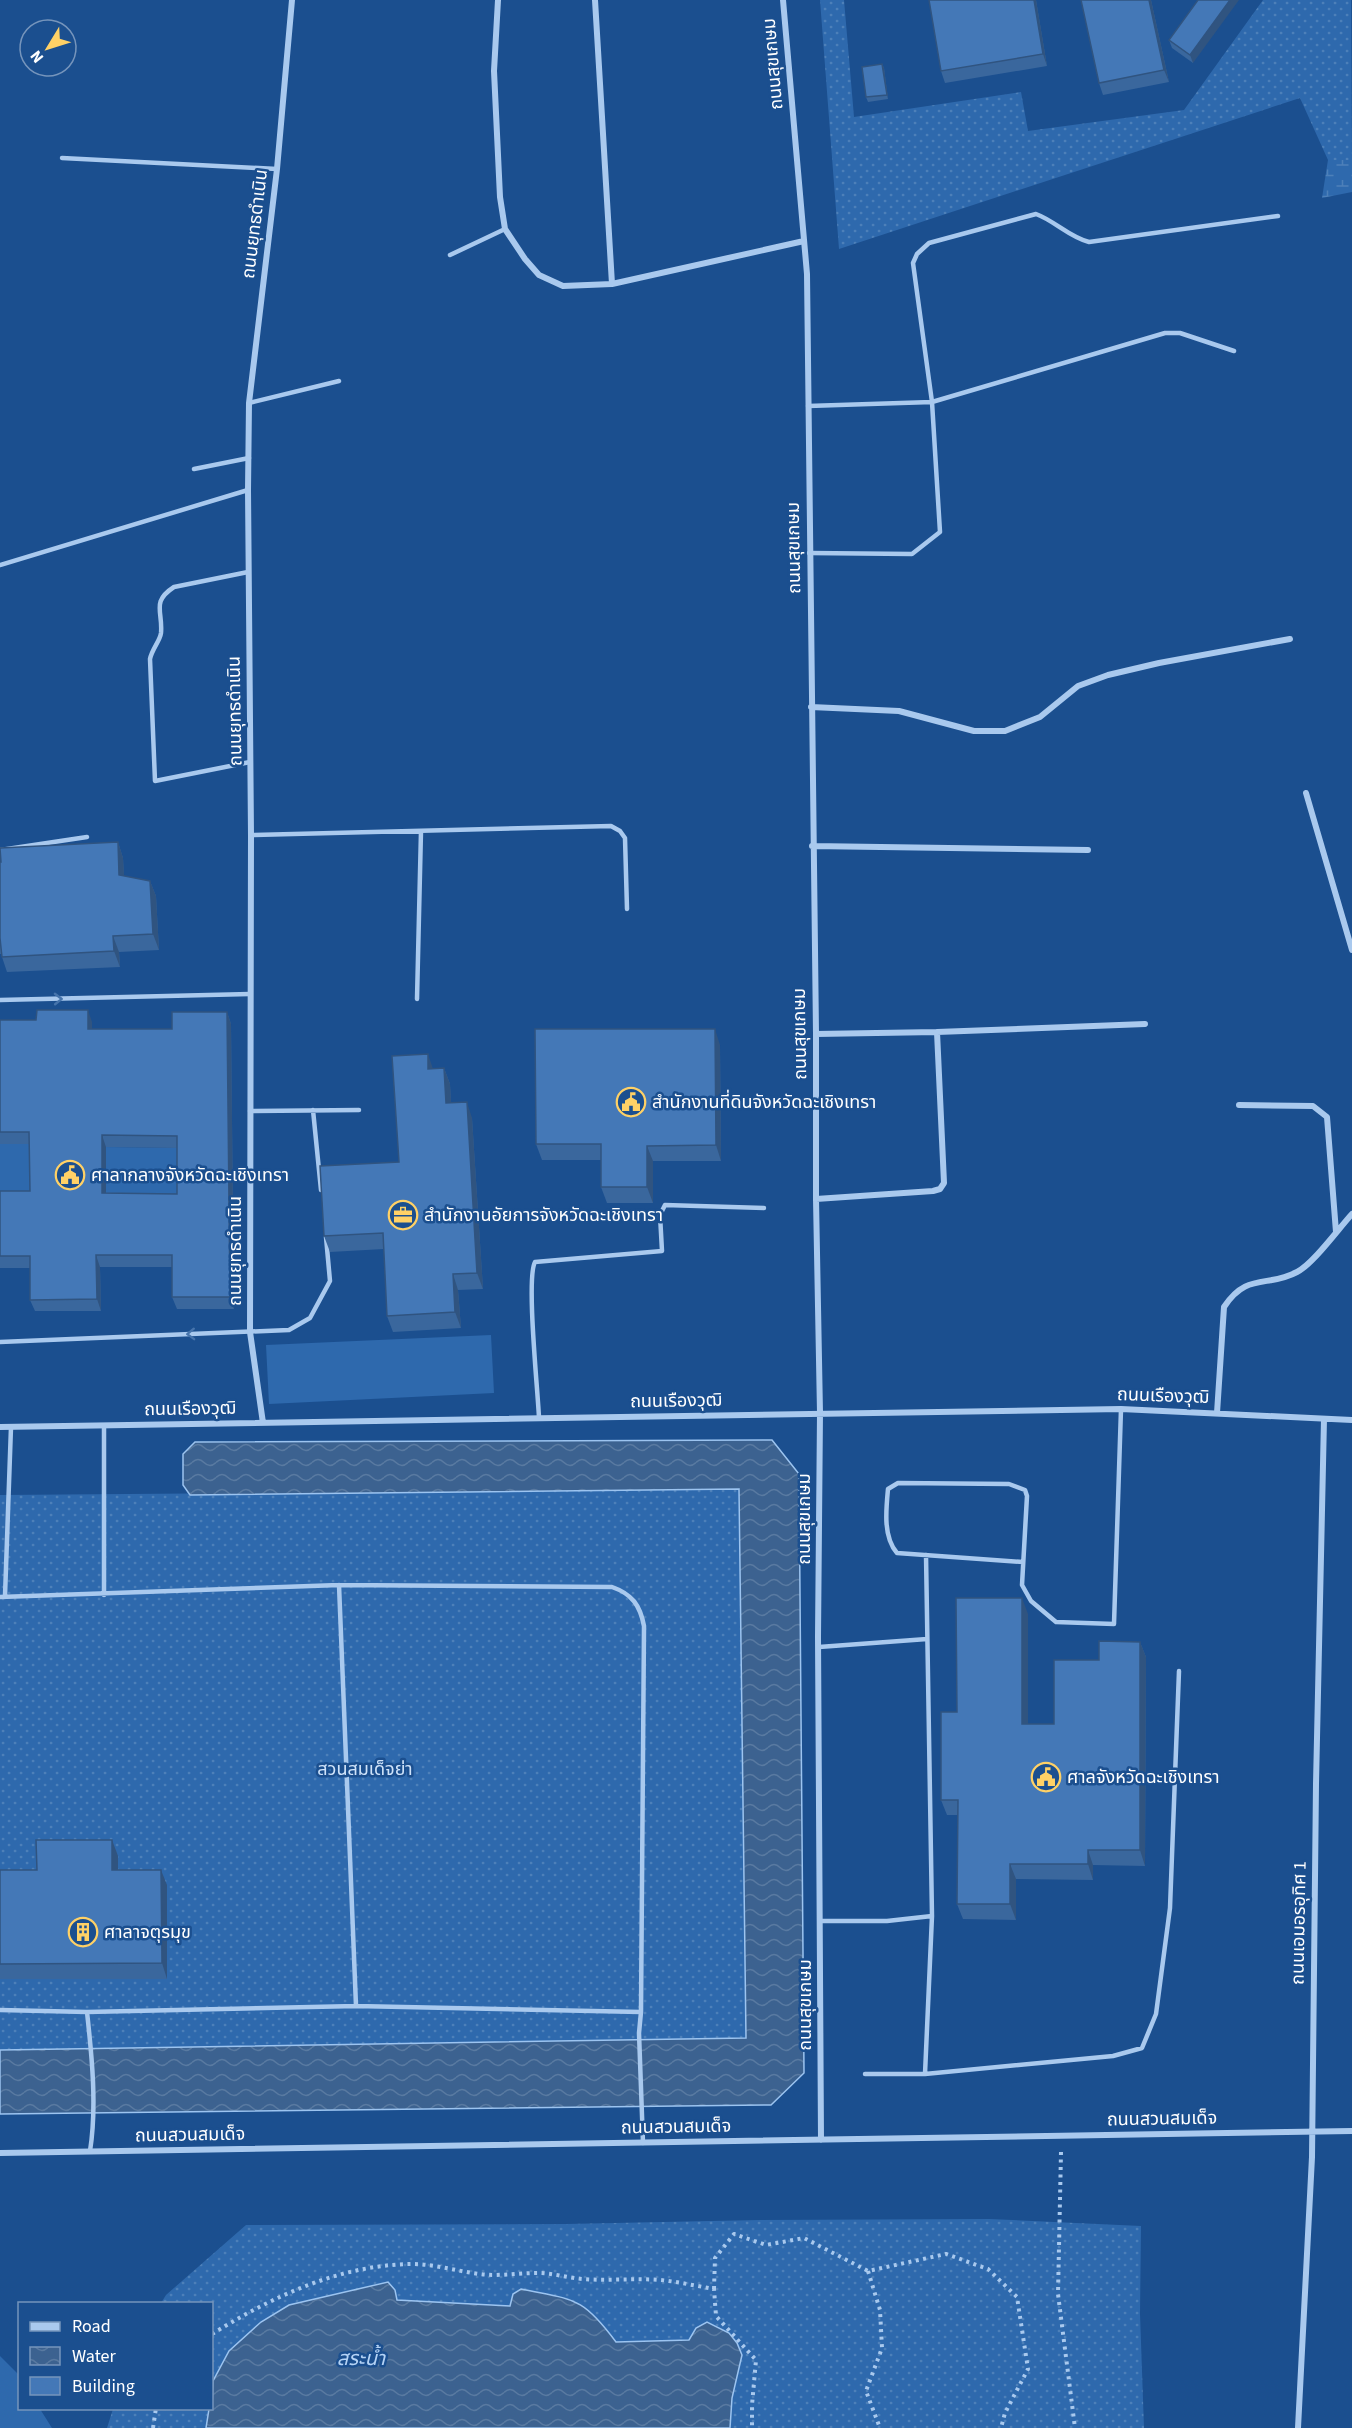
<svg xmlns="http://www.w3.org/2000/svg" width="1352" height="2428" viewBox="0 0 1352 2428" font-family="'Source Sans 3','Noto Sans Thai',sans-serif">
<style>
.grass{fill:url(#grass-dots)}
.wetland{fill:url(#wetland-marsh)}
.garden{fill:#2e69ad}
.water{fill:url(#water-waves);stroke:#9cc4f0;stroke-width:1.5}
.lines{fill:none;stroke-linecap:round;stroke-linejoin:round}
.path{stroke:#a9c9ee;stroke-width:4;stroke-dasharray:3 4.5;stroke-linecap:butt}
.lane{stroke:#a9c9ee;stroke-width:4.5}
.street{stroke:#a9c9ee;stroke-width:6}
.wall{fill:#3a679d;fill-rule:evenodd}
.shaded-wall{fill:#305480}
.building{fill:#4478b7;stroke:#305480;stroke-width:1.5;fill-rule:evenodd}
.oneway{stroke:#4674ac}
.labels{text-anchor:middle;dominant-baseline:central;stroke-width:5;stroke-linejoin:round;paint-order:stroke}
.street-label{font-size:18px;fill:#fff;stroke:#1b4f8f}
.poi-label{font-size:18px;fill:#fff;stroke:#1b4f8f;text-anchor:start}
.park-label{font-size:18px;fill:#cfe3fa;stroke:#1b4f8f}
.water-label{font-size:20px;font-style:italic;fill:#b5d3f5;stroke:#1b4f8f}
</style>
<defs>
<pattern id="grass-dots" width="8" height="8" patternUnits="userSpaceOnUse" patternTransform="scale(1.5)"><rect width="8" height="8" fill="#2e69ad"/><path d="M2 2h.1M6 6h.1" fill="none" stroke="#4d80b9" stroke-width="1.8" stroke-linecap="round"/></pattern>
<pattern id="wetland-marsh" width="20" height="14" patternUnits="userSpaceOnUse" patternTransform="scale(1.5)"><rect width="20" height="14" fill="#2e69ad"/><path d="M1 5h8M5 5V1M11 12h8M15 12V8" fill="none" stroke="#4d80b9"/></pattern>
<pattern id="water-waves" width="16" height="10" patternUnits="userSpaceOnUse" patternTransform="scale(1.5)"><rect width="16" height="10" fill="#3c6290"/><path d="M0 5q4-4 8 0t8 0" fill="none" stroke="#597aa1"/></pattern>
</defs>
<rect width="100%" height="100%" fill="#1b4f8f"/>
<path class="grass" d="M820 0H844L854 117 1021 92 1028 131 1184 110 1263 0H1351L1352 160H1328L1300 98 839 249Z
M739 1489 746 2038 0 2050V1495Z
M989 2219 1141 2226 1140 2314 1144 2428H107L113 2409 212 2408V2304L161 2303 166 2295 246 2225 566 2224 760 2220Z"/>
<path class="wetland" d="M1328 160H1352V192L1322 198Z"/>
<path class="garden" d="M0 1144H34V1203L0 1202Z
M106 1147 181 1148V1205H106Z
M491 1335 494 1393 269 1404 266 1345Z
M0 2356 19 2375 20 2408 40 2409 52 2428H0Z"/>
<path class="water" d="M772 1440 799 1474 804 2073 771 2105 0 2114V2050L746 2038 739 1489 190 1495 183 1485V1454L195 1442Z
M388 2282 395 2290 397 2300 510 2306 513 2294 521 2289C574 2300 582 2296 616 2342L689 2340 696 2328 707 2322 729 2333 737 2343 742 2355 732 2398 730 2428H206L209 2409 212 2408 213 2381 229 2351 261 2322 289 2305Z"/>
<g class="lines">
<path class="path" d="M1061 2152 1058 2294 1075 2428
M868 2271 880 2310 882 2348 866 2391 880 2428
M714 2289 715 2258 734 2234 766 2245 804 2238 868 2271 946 2254 988 2269 1017 2297 1028 2369 1005 2413 1001 2428
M212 2334C272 2297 339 2265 411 2264 439 2264 465 2274 492 2275 508 2275 523 2273 538 2273 553 2273 568 2278 583 2279 609 2281 635 2278 661 2280 679 2282 697 2286 714 2289L716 2316 756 2360 752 2405V2428
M153 2428 156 2408"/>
<path class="lane" d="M62 158 277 169
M450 255 505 229
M249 403 339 381
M808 406 932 402 1165 333H1180L1234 351
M194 469 249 458
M809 553 912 554 940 532 932 402 913 263 917 254 929 243 1036 214C1055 221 1069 237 1089 242L1278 216
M0 565 248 490
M248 572 174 587C151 602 163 611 161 633 160 641 152 649 150 659L155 781 250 762
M251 835 611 826 620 831 625 838 627 909
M0 850 87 837
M417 999 421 831
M0 1000 250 994
M313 1110 321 1190
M250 1111 359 1110
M0 1342 289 1330 310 1318 330 1281 326 1237
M539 1418C538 1392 526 1278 535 1262L662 1251 660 1215 665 1205 764 1208
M104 1426V1595
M1023 1562 897 1553C883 1537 886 1510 888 1489L898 1483 1009 1484 1025 1490 1027 1496 1022 1585 1031 1601 1056 1622 1114 1624 1121 1409
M339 1585 356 2006
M5 1596 11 1427
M0 1597 339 1585 612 1587C632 1594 640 1605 644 1626L641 2012 639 2033 643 2143
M819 1647 927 1639
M820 1921H887L932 1916
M0 2010 87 2012 356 2006 641 2012
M87 2012C92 2057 97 2107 90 2151
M865 2074H925L1113 2056 1142 2048 1156 2014 1170 1908 1179 1671
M925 2074 932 1916 926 1555"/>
<path class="street" d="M498 0 494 71 500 197 505 229 525 259 539 275 563 286 612 284 595 0
M783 0 807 274 816 1034V1199L820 1413 818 1637 821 2140
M612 284 804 241
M811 707 899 711 974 731H1005L1040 717 1078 686 1108 675 1159 663 1290 639
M1306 793 1352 950
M812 846 1088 850
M937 1032 1145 1024
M1239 1105 1313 1106 1327 1117 1336 1232
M816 1199 933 1191 940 1189 944 1183 937 1032 816 1034
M1217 1413 1224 1307C1247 1272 1267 1288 1297 1272 1313 1264 1339 1228 1352 1214
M263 1423 250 1332 251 835 248 490 249 403 277 169 292 0
M0 1427 1121 1409 1352 1420
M0 2153 1352 2131
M1298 2428 1312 2157 1316 1784 1324 1419"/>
</g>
<path class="wall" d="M929 0H1036L1047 66 945 83 941 71Z
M1081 0H1151L1169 82 1103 95 1099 83Z
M1198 0 1193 63 1172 48 1169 40Z
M882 64 884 68 888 99 868 102 866 97Z
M118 842 123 858 124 876 150 881 156 896 159 950 119 952 120 967 7 972 1 954H0V862Z
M227 1012 231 1024 234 1309H177L172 1297V1267H100L101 1311H35L30 1300V1268H0V1191H30L29 1144H0V1020L92 1022V1029H172ZM106 1147 177 1148V1194L106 1193Z
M720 1045 721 1161H653V1203H607L601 1187V1160H542L536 1144Z
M444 1068 450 1084 451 1103 472 1118 483 1289 458 1290 461 1328 393 1332 387 1316 384 1249 330 1252 324 1236 399 1162 433 1069Z
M1028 1614V1724H1054L1099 1660 1140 1642 1146 1657 1145 1866 1093 1865V1880L1016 1879V1920L963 1919 957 1904 958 1815H947L941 1800 957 1712Z
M112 1840 118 1856V1870L167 1885V1979H0V1870H37Z"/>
<path class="shaded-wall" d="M1034 0H1036L1047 66 1043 54Z
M1149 0H1151L1169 82 1164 70Z
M1230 0H1239L1193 63 1190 55Z
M882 64 884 68 888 99 887 95Z
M118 842 123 858 125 890 119 875Z
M150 881 156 896 159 950 153 934Z
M113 936 119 952 120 967 114 951Z
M88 1010 92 1022V1041L88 1029Z
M227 1012 231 1024 234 1309 230 1297Z
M715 1029 720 1045 721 1161 716 1145Z
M428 1054 433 1069H428Z
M444 1068 450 1084 452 1119 446 1103Z
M467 1102 472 1118 483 1289 477 1273Z
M102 1135 106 1147V1205L102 1193Z
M647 1146 653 1161V1203L647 1187Z
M96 1255 100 1267 101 1311 97 1299Z
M453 1274 458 1290 461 1328 455 1312Z
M1022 1598 1028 1614V1739L1022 1724Z
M1140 1642 1146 1657 1145 1866 1140 1850Z
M112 1840 118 1856V1885L112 1870Z
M1088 1850 1093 1865V1880L1088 1864Z
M1010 1864 1016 1879V1920L1010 1904Z
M161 1870 167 1885V1979L162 1963Z"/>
<path class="building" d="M929 0H1034L1043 54 941 71Z
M1081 0H1149L1164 70 1099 83Z
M1198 0H1230L1190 55 1169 40Z
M882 64 887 95 866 97 862 67Z
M118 842 119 875 150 881 153 934 113 936 114 951 2 957 0 938V862H1L0 848Z
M37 1010H88V1029H172V1012H227L230 1297H172V1255H96L97 1299 30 1300V1256H0V1191H30L29 1132H0V1020H36ZM102 1135 177 1136V1194L102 1193Z
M535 1029H715L716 1145 647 1146V1187H601V1144H536Z
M428 1054V1069L444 1068 446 1103 467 1102 477 1273 453 1274 455 1312 387 1316 383 1233 324 1236 320 1166 399 1162 392 1056Z
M956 1598H1022V1724H1054V1660H1099V1641L1140 1642V1850H1088V1864H1010V1904H957L958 1800H941V1712H957Z
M36 1840H112V1870H161L162 1963 0 1964V1870H37Z"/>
<defs><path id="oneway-chevron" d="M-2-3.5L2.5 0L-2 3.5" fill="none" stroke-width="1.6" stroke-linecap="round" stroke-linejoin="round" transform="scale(1.5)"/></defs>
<g class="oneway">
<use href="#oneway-chevron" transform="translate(58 999) rotate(-1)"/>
<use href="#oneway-chevron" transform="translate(191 1334) rotate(178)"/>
</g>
<defs>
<g id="civic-ring" transform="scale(1.5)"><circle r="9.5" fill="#1b4f8f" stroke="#ffd166" stroke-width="1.5"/><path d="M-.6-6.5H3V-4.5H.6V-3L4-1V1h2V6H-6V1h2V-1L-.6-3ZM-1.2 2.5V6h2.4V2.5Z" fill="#ffd166"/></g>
<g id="office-ring" transform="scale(1.5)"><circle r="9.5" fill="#1b4f8f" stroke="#ffd166" stroke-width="1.5"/><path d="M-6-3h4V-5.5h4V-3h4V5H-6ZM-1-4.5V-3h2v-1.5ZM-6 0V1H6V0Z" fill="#ffd166"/></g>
<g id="building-ring" transform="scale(1.5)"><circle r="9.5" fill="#1b4f8f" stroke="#ffd166" stroke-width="1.5"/><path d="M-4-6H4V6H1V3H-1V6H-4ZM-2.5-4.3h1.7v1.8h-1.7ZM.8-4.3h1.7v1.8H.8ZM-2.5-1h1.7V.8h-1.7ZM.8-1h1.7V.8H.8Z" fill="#ffd166"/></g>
</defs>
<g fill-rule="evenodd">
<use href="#civic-ring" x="631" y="1102"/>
<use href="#civic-ring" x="70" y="1175"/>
<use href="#office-ring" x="403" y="1215"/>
<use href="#civic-ring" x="1046" y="1777"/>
<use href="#building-ring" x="83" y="1932"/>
</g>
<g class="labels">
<g class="street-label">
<text transform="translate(773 64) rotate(-95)">ถนนสุขเกษม</text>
<text transform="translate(255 224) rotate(-83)">ถนนยุทธดำเนิน</text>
<text transform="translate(794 548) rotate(-91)">ถนนสุขเกษม</text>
<text transform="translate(235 711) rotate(-91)">ถนนยุทธดำเนิน</text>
<text transform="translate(800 1034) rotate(-91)">ถนนสุขเกษม</text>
<text transform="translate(235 1251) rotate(-90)">ถนนยุทธดำเนิน</text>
<text transform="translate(1163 1396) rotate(2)">ถนนเรืองวุฒิ</text>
<text transform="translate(676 1401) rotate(-1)">ถนนเรืองวุฒิ</text>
<text transform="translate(190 1409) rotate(-1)">ถนนเรืองวุฒิ</text>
<text transform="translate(804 1519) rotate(-90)">ถนนสุขเกษม</text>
<text transform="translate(1299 1923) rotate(-89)">ถนนเอมอรอุทิศ 1</text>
<text transform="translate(805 2005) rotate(-90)">ถนนสุขเกษม</text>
<text transform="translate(1162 2119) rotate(-1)">ถนนสวนสมเด็จ</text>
<text transform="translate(676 2127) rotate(-1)">ถนนสวนสมเด็จ</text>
<text transform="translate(190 2135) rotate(-1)">ถนนสวนสมเด็จ</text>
</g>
<g class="poi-label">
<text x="652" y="1102">สำนักงานที่ดินจังหวัดฉะเชิงเทรา</text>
<text x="91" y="1175">ศาลากลางจังหวัดฉะเชิงเทรา</text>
<text x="424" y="1215">สำนักงานอัยการจังหวัดฉะเชิงเทรา</text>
<text x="1067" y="1777">ศาลจังหวัดฉะเชิงเทรา</text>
<text x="104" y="1932">ศาลาจตุรมุข</text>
</g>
<g class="park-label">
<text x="365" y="1769">สวนสมเด็จย่า</text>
</g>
<g class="water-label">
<text x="361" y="2359">สระน้ำ</text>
</g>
</g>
<rect x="18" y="2302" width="195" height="108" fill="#1b4f8f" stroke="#7695bc" stroke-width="1.5"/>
<rect x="30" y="2322" width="30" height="9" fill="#a9c9ee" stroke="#7695bc" stroke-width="1.5"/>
<text x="72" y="2332" font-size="18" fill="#ffffff">Road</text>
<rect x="30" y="2347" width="30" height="18" fill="url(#water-waves)" stroke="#7695bc" stroke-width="1.5"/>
<text x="72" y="2362" font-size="18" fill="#ffffff">Water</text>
<rect x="30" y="2377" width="30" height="18" fill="#4478b7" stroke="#7695bc" stroke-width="1.5"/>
<text x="72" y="2392" font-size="18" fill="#ffffff">Building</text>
<g transform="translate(48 48) rotate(232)"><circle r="28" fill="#1b4f8f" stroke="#7695bc" stroke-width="1.5"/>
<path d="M0-4.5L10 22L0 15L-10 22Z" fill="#ffd166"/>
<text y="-9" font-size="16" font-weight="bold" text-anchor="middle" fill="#ffffff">N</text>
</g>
</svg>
